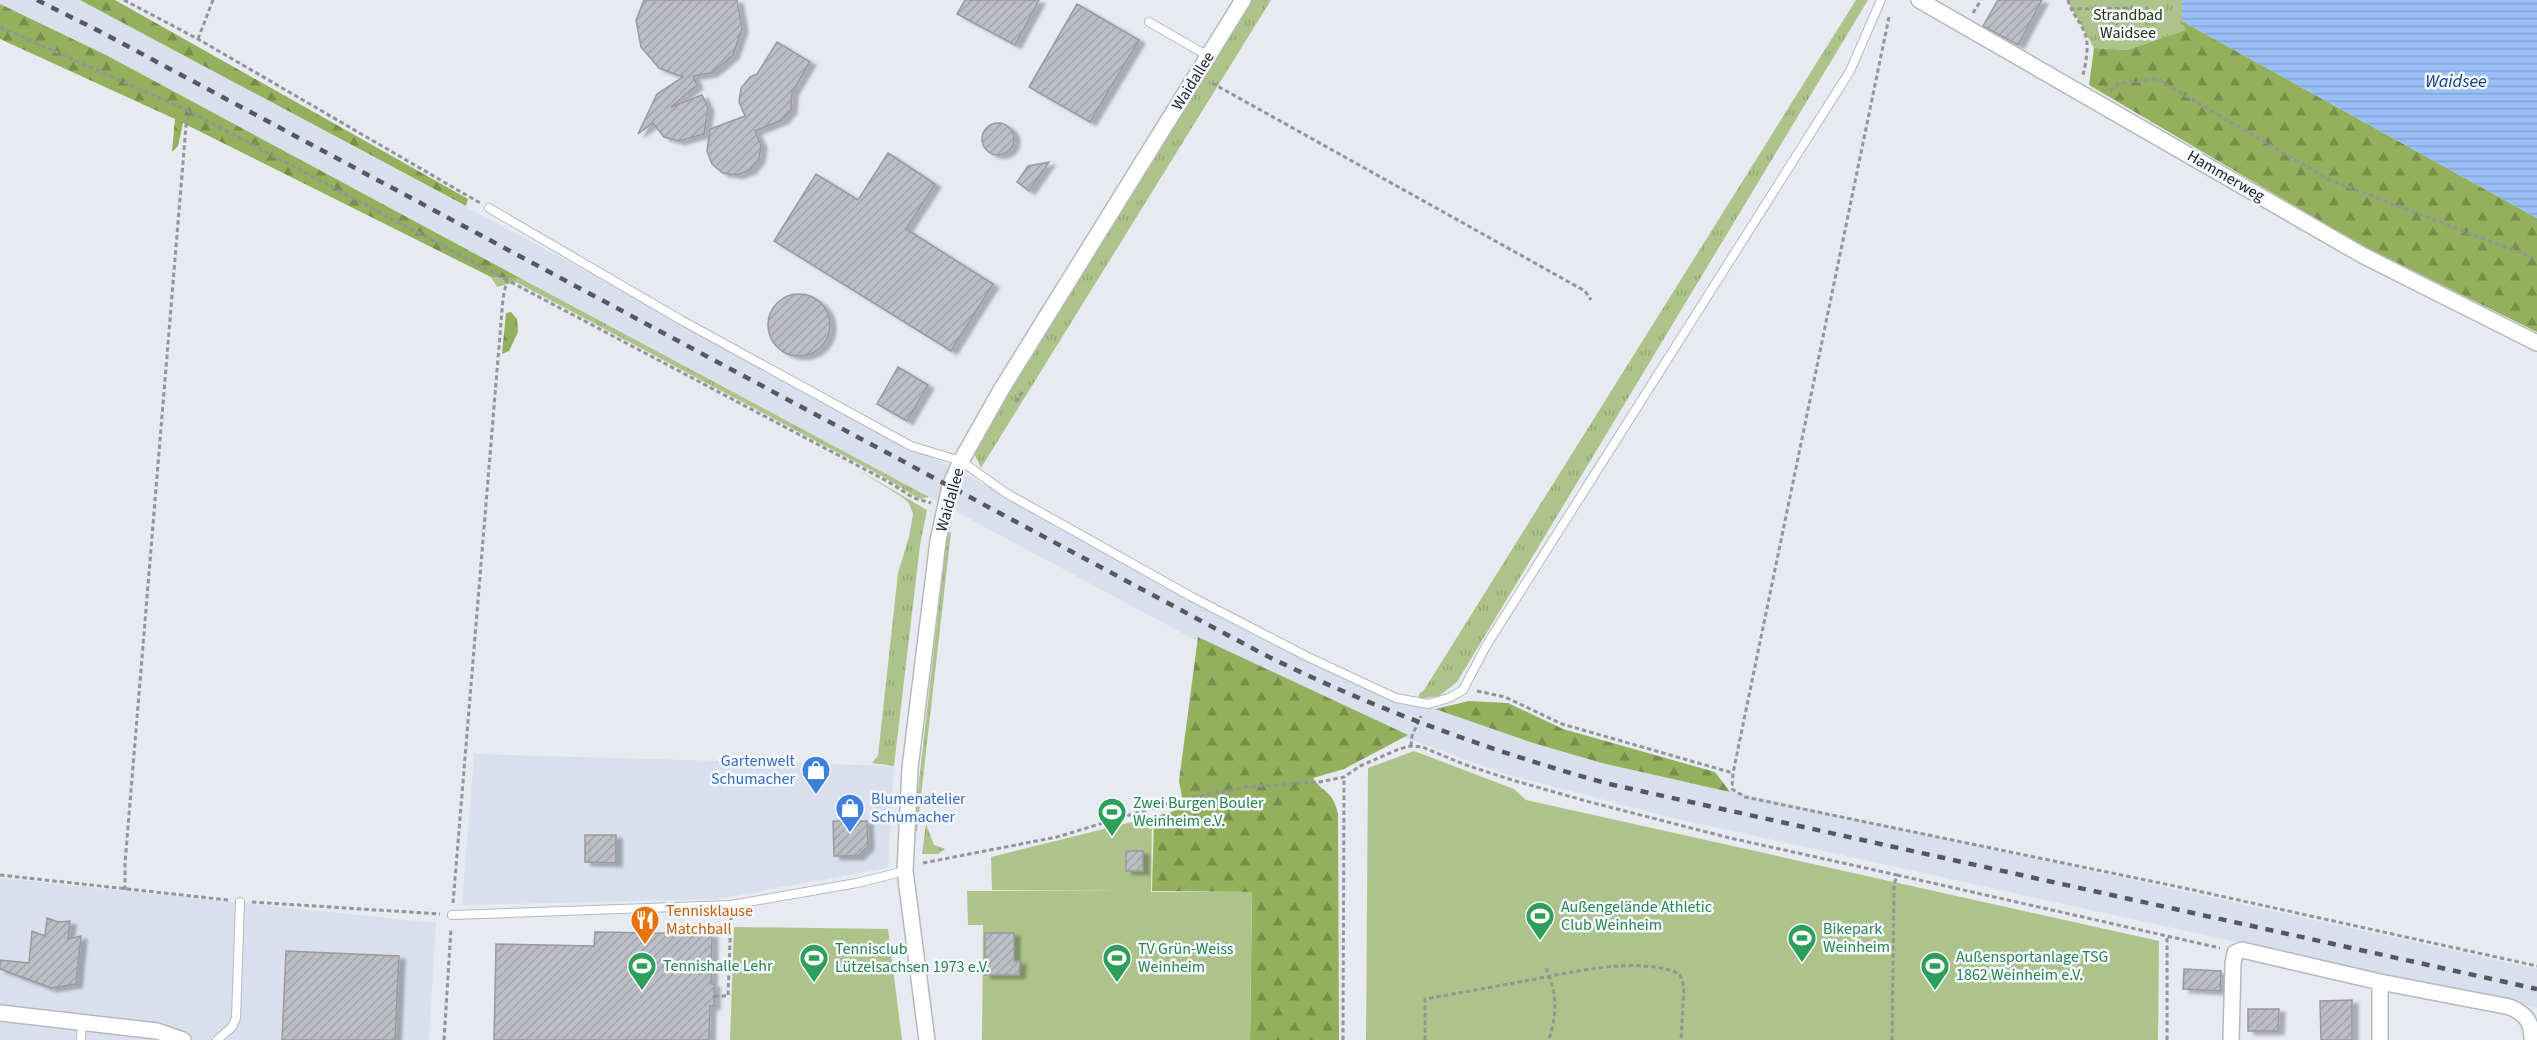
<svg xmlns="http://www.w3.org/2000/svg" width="2537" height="1040" viewBox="0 0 2537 1040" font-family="'Source Sans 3',sans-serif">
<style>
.built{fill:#d9dfec}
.grass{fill:url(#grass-tufts)}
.forest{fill:url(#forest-firs)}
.garden{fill:#aec389}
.water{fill:url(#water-rules)}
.building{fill:url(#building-hatch);stroke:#99999f;stroke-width:1.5;filter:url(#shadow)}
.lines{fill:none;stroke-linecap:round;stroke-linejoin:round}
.lane-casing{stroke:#b5b8be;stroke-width:10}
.street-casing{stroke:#b5b8be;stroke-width:18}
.path{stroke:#939599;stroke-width:3;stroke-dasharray:4.5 3;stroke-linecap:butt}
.lane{stroke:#fff;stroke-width:8}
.street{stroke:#fff;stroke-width:15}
.rail{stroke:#57585b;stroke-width:4.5;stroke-dasharray:8 8;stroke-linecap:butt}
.labels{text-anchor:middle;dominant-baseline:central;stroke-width:5;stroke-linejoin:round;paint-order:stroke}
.park-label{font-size:16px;fill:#283410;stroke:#f4f7fd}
.street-label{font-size:16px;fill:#252628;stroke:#f4f7fd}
.shop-label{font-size:16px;fill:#366cbe;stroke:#f4f7fd;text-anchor:end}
.leisure-label{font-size:16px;fill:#27864d;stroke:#f4f7fd;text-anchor:start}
.food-label{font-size:16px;fill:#c56008;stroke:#f4f7fd;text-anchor:start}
.water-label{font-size:18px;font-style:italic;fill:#12407e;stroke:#f4f7fd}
</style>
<defs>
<pattern id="grass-tufts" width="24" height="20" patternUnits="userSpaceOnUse" patternTransform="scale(1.5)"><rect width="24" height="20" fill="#aec389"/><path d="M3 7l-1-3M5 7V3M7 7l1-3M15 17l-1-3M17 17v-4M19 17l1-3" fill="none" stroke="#96a776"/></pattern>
<pattern id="forest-firs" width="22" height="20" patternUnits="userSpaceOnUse" patternTransform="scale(1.5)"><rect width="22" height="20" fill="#93b05c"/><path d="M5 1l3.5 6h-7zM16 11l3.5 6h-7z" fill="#788f4c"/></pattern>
<pattern id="water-rules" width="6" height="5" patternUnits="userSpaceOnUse" patternTransform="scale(1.5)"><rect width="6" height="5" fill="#98bff8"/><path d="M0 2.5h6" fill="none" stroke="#83a4d5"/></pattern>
<pattern id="building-hatch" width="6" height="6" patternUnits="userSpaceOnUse" patternTransform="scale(1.5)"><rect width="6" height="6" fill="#bdbec4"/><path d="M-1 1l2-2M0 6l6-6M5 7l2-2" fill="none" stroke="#a2a3a8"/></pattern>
<filter id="shadow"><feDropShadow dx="6" dy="3.5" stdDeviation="1.5" flood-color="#0004"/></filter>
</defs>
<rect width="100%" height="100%" fill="#e7eaf0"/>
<path class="built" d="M0 0H80L1259 632 1342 671 1435 709 1533 743 1602 763 2537 969V1008L1673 818 1506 774 1400 736 1227 657 106 55 0 4Z
M474 754 894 766 888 868 717 899 462 905Z
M0 878 436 923 429 1040H0Z"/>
<path class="grass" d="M1251 0H1271L981 468 973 451Z
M1856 0H1868L1457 682 1439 696 1419 699V694L1424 690Z
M2067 0H2182V21L2187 30 2127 50 2094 48Z
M491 277 522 279 929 497 920 499 880 475 516 282 497 287Z
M855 468 927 510 920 545 894 766 872 763 878 756 898 573 909 537 913 514 909 503 902 497Z
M951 532 917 831 913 834 947 534Z
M926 824 934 845 945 849 938 854H922Z"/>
<path class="forest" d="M80 0H115L468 199 466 206Z
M0 4 106 55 522 279 491 277 183 123 178 146 172 152 175 119 0 39Z
M2182 21 2537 218V332L2363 246 2089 85 2094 48 2127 50 2186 30Z
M511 312 517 319 518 332 509 351 502 354 506 313Z
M1198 637 1408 735 1344 769 1313 778C1324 795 1332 788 1338 814L1339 1040H1250L1252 892 1152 891 1154 817 1184 808 1179 781Z
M1469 701 1508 703 1563 729 1715 772 1730 792 1602 763 1533 743 1435 709Z"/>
<path class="garden" d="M1414 751 1514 789 1526 800 2159 941 2158 1040H1366L1368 768Z
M1152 817 1151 892H1252L1250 1040H982L983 925H968L967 891H1129L992 890 991 857Z
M734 927 888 929 902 1040H730Z"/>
<path class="water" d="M2182 0H2537V218L2182 21Z"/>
<path class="building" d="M644 0H737L742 29 733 55 712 73 693 76 697 85 671 107 702 95 708 108 704 134 679 141 664 137 653 123 638 134 657 94 683 77 659 68 641 47 636 20Z
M965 0H1039L1015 45 957 14Z
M1998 0H2042L2018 45 1983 26Z
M1077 4 1139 40 1090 122 1029 87Z
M777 42 810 62 792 92 791 110 782 120 755 131 761 145 759 159 750 170 737 175 723 173 712 164 707 151 710 129 745 116 739 102 741 88 750 77 757 74Z
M982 139a16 16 0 1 1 32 0a16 16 0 1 1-32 0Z
M888 153 935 184 906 229 993 284 951 351 774 241 816 174 858 200Z
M1049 162 1029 191 1017 182 1028 166Z
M768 325a31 31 0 1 1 62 0a31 31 0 1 1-62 0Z
M898 367 928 385 907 421 877 404Z
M833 821H867L868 846 858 856H834Z
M585 835H616V863L585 862Z
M1126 851H1143V871H1126Z
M47 918 58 922 70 921 68 939 81 936 76 984 51 988 0 969V960L29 963 32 931 45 936Z
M595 932 712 934 711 984H714V1006H710L709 1040H494L496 944 594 946Z
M985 933H1014V961H1020L1019 975H985Z
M286 951 399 956 395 1040H282Z
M2184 969 2221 971 2220 991 2183 989Z
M2352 1000V1040H2321L2320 1001Z
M2248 1009H2279L2278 1031H2248Z"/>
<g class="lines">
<g class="lane-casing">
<path id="lane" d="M1149 22 1208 56
M489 208 681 320 911 446 961 461 1006 493 1192 597 1306 656 1396 698 1428 704 1449 698 1463 690 1486 646 1850 71 1881 0
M452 915 731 905 857 883 905 871
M81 1040 82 1022
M217 1040 232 1027 236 1018 240 902"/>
</g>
<g class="street-casing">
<path id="street" d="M1919 0 2362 255 2537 343
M2380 982V1040
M0 1013 157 1031 183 1040
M927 1040 905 871 910 768 938 541 950 486 961 461 1001 390 1243 0
M2231 1040 2233 964 2235 953 2242 950 2380 982 2510 1007C2526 1014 2532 1022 2532 1040"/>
</g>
<path class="path" d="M124 0 198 39 480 203
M2068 0C2071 12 2079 20 2084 31 2090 43 2086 62 2083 75
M2070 9 2148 8
M1973 13 1981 0
M1889 17 1733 773 1732 789 1745 797 2184 888 2537 966
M0 27 189 111 507 280
M198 39 213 0
M1212 83 1585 291 1591 300
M2110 91 2119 83 2157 79 2330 180 2537 259
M1016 402 1023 390
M1477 691 1505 697 1562 724 1733 773
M1411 746 1412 736 1421 716
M923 863 1057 837 1179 800 1246 787 1319 782 1344 777 1360 766 1399 749 1411 746 1422 747 1466 765 1512 780 1586 801 1730 838 1897 875 1894 885 1892 1040
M0 875 228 900
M1897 875 2220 948
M125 890V863L186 126 189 111
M252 902 440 914
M453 903 503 298 507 280 887 481 914 498 931 503
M1546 968C1558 998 1557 1010 1549 1040
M714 996H728L731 916
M444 1040 451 928
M1343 1040 1344 777
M1425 1040V999C1459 993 1492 987 1525 981 1568 973 1639 955 1680 974L1684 987 1681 1040
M2167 1040V935"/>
<use href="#lane" class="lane"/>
<use href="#street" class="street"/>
<path class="rail" d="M37 0 101 32 1263 654C1374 709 1490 751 1609 784L2537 989"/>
</g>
<defs>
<g id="shop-pin" transform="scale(1.5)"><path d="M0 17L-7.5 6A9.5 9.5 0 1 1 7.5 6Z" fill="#3f7fe0" stroke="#f4f7fd"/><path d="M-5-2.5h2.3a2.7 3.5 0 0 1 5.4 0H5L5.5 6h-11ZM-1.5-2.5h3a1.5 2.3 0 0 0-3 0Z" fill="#fff"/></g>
<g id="stadium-pin" transform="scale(1.5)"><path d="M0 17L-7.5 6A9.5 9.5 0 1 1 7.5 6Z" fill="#2e9e5b" stroke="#f4f7fd"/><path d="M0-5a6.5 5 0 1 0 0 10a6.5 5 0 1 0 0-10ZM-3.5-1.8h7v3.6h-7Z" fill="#fff"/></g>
<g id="restaurant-pin" transform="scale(1.5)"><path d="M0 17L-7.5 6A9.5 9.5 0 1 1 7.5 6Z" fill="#e8710a" stroke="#f4f7fd"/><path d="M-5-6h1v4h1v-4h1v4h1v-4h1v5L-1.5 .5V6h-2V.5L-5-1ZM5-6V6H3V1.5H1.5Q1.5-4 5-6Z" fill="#fff"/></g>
</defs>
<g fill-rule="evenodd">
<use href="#shop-pin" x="816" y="770"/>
<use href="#shop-pin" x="850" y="808"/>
<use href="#stadium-pin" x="1112" y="812"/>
<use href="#stadium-pin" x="1540" y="916"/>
<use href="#restaurant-pin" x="645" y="920"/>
<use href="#stadium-pin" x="1802" y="938"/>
<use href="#stadium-pin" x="814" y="958"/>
<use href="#stadium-pin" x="1117" y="958"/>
<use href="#stadium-pin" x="642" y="966"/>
<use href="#stadium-pin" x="1935" y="966"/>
</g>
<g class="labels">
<g class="park-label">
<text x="2128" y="15">Strandbad<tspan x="2128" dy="18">Waidsee</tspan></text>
</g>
<g class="street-label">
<text transform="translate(1193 81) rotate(-58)">Waidallee</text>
<text transform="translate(2226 176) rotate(30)">Hammerweg</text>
<text transform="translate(950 500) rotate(-74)">Waidallee</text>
</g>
<g class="shop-label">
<text x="795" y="761">Gartenwelt<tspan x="795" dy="18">Schumacher</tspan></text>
<text x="871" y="799" text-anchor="start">Blumenatelier<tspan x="871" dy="18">Schumacher</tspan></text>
</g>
<g class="leisure-label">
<text x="1133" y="803">Zwei Burgen Bouler<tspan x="1133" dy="18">Weinheim e.V.</tspan></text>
<text x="1561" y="907">Außengelände Athletic<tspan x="1561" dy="18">Club Weinheim</tspan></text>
<text x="1823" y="929">Bikepark<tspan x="1823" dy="18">Weinheim</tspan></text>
<text x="835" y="949">Tennisclub<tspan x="835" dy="18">Lützelsachsen 1973 e.V.</tspan></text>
<text x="1138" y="949">TV Grün-Weiss<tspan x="1138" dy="18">Weinheim</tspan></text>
<text x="1956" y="957">Außensportanlage TSG<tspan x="1956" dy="18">1862 Weinheim e.V.</tspan></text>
<text x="663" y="966">Tennishalle Lehr</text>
</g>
<g class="food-label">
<text x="666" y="911">Tennisklause<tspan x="666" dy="18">Matchball</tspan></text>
</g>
<g class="water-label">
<text x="2456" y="81">Waidsee</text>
</g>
</g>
</svg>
